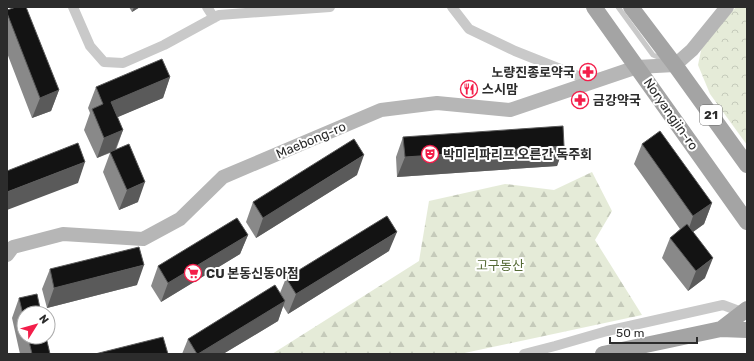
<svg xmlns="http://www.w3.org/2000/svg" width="754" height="361" viewBox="0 0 754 361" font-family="Rubik,'Noto Sans KR',sans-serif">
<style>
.forest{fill:url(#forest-firs)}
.park{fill:url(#park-crowns)}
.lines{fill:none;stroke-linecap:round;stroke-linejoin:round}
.lane{stroke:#c9c9c9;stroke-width:5}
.street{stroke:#c9c9c9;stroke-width:10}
.secondary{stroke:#b6b6b6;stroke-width:14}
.primary{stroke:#a4a4a4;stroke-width:16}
.wall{fill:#898989}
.shaded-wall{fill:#5a5a5a}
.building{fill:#131313;stroke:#5a5a5a}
.labels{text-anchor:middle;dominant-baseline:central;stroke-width:4;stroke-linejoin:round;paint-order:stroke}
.shield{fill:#fff;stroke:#6b6b6b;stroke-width:1}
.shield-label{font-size:12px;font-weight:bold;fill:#2c2c2c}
.poi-label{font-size:13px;font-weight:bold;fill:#2c2c2c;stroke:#fff;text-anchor:start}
.street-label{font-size:13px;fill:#2c2c2c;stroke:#fff}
.park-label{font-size:13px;fill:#566b36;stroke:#fff}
</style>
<defs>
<pattern id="forest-firs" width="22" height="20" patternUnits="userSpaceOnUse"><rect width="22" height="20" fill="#e5ebd8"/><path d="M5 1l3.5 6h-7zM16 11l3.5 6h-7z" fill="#c5caba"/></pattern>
<pattern id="park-crowns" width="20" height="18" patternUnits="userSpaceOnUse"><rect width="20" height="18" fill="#e5ebd8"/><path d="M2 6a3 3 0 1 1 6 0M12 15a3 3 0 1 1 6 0" fill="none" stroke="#c5caba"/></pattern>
</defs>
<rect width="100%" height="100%" fill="#fff"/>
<path class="forest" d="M592 172 612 211 595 240 642 315 460 354H272L419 261 429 201 505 184 554 190Z"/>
<path class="park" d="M736 7H747V145L710 94 698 65 702 46Z"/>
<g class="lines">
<path class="lane" d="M618 7 653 55 665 60"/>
<path class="street" d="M73 7 90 46 104 62 123 63 164 45 219 15 330 7
M207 7 214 18
M452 7 469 29 515 51 593 82
M524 354 555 346 607 331 723 305 747 314"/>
<path class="secondary" d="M7 255 13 247 63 234 143 239 180 219 223 177 381 110 437 103 510 110 637 67 675 65 692 50 727 7"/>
<path class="primary" d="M594 7 747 222
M631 7 675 65 747 165
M721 329 747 309
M603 354 721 329 747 330"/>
</g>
<path class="wall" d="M129 7H140L132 12Z
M7 10 59 90 51 111 32 118 7 53Z
M170 77 163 98 117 117 123 130 116 150 138 202 119 210 103 172 110 153 97 158 84 130 90 113 88 108 96 87Z
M403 137 564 146 557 166 397 177 396 157Z
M642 144 712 203 704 224 693 232 705 278 688 291 662 258 670 238 680 229 634 164Z
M357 175 256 238 246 222 253 202Z
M248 235 240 254 161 302 151 286 158 266Z
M389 251 288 314 283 306 278 321 223 354H182L188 339 280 293 286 278Z
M50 269 137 285 47 308 42 289Z
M19 298 24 313V337H46L50 354H20L12 318Z"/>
<path class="shaded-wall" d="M134 7H140L132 12Z
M170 77 163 98 104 123 111 102Z
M59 90 51 111 32 118 40 98Z
M123 130 115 150 97 158 104 138Z
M564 146 557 166 397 177 405 157Z
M364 155 357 175 256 238 263 218Z
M85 162 78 183 7 210V192Z
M145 182 138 202 119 210 127 190Z
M712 203 704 224 686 237 693 216Z
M397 232 389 251 288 314 296 294Z
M248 235 240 254 161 302 168 283Z
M713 258 705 278 688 291 696 271Z
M144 265 137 285 47 308 54 288Z
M285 301 278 321 223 354H198Z"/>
<path class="building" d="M16 7H26L59 90 40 98 7 13V10Z
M162 59 170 77 111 102 123 130 104 138 92 109 103 104 96 87Z
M563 126 564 146 405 157 403 137Z
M660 131 712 203 693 216 642 144Z
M354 139 364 155 263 218 253 202Z
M78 143 85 162 7 192V171Z
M129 144 145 182 127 190 110 152Z
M387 216 397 232 296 294 286 278Z
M237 218 248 235 168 283 158 266Z
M687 224 713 258 696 271 670 238Z
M139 247 144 265 54 288 50 269Z
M275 285 285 301 198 354H197L188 339Z
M37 294 41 313H24V319L19 298Z
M28 337H46L50 354H32Z
M163 337 168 354H95Z"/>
<defs>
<g id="pharmacy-ring" transform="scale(0.9)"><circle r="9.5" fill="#fff" stroke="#f31e4a" stroke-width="1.5"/><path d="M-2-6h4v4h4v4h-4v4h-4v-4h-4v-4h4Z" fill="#f31e4a"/></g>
<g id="restaurant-ring" transform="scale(0.9)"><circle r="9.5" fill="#fff" stroke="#f31e4a" stroke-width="1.5"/><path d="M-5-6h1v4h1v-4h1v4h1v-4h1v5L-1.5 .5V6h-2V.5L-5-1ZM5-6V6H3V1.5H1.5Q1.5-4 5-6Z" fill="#f31e4a"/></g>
<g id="theatre-ring" transform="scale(0.9)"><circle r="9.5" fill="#fff" stroke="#f31e4a" stroke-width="1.5"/><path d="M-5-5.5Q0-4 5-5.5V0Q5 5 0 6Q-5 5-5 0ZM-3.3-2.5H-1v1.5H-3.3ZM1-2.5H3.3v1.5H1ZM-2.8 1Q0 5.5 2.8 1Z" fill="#f31e4a"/></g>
<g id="supermarket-ring" transform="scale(0.9)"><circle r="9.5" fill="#fff" stroke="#f31e4a" stroke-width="1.5"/><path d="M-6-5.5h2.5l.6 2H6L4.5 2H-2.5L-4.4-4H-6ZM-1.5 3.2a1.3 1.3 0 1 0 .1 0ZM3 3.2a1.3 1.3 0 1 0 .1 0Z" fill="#f31e4a"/></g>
</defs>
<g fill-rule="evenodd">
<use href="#pharmacy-ring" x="588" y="72"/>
<use href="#restaurant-ring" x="469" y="89"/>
<use href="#pharmacy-ring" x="580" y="100"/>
<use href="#theatre-ring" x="430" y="154"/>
<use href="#supermarket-ring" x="193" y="273"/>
</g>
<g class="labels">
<rect class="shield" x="700" y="105" width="22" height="20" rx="3"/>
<g class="shield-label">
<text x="711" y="115">21</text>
</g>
<g class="poi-label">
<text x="575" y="72" text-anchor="end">노량진종로약국</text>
<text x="482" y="89">스시맘</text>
<text x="593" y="100">금강약국</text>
<text x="443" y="154">박미리파리프 오른간 독주회</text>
<text x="206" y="273">CU 본동신동아점</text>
</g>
<g class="street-label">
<text transform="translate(671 114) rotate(55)">Noryangjin-ro</text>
<text transform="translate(311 140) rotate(-23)">Maebong-ro</text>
</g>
<g class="park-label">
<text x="500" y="265">고구동산</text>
</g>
</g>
<rect width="754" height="361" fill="none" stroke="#2c2c2c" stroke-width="16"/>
<g transform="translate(36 325) rotate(53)"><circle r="19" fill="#ffffff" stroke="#ababab"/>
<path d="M0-3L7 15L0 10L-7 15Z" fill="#f31e4a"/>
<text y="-6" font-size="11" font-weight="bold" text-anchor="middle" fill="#2c2c2c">N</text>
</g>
<path d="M610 337v6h87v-6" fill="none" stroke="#2c2c2c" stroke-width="2"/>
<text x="616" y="337" font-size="12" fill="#2c2c2c" stroke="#ffffff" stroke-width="3" paint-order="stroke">50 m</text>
</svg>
